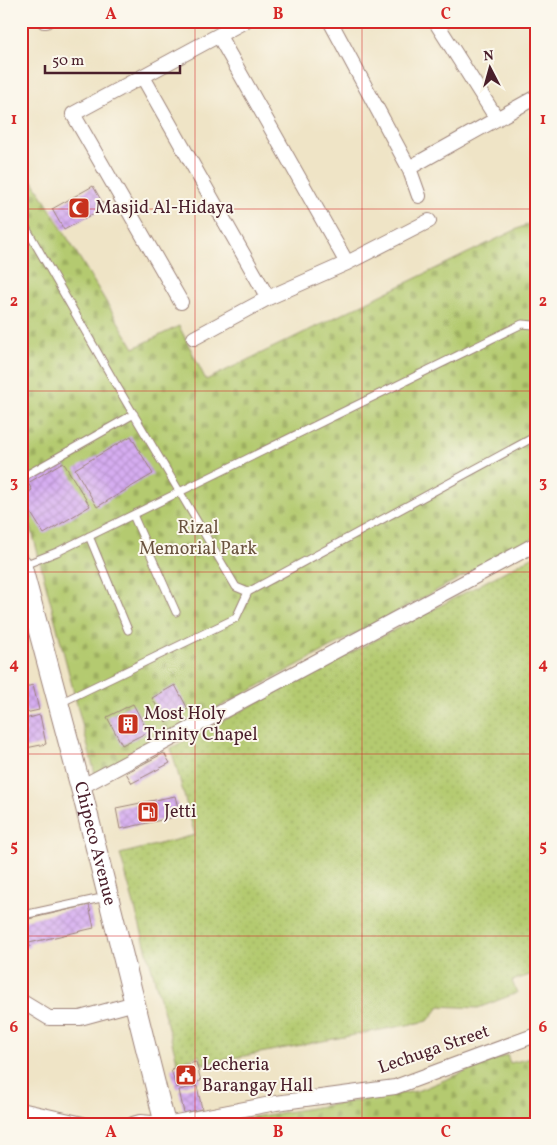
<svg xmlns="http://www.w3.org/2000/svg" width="557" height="1145" viewBox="0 0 557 1145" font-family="Vollkorn,serif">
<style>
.grass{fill:url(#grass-dots);stroke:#7f744d}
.cemetery{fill:url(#cemetery-stones);stroke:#7f744d}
.building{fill:url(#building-cross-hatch)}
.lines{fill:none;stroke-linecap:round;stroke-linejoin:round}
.service-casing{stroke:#9c8278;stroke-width:9}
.minor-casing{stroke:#9c8278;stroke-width:16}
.secondary-casing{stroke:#9c8278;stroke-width:22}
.service{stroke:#fff;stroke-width:7}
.minor{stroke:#fff;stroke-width:14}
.secondary{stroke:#fff;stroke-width:20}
.grid{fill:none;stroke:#d62828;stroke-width:1;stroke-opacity:0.55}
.labels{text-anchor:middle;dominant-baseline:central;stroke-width:4;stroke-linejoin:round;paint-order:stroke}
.poi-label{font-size:18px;fill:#4a1f2b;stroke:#fbf7ec;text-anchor:start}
.park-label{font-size:18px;fill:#6a523f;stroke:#fbf7ec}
.street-label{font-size:18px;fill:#4a1f2b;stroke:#fbf7ec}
.neatline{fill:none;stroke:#d62828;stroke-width:2}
.grid-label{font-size:16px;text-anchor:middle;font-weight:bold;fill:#d62828}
</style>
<defs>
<pattern id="grass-dots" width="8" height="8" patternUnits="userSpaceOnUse" patternTransform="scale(1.25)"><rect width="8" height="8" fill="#b4ca6f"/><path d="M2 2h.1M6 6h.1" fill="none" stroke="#9cad60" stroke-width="1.8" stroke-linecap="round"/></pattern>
<pattern id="cemetery-stones" width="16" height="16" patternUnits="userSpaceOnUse" patternTransform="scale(1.25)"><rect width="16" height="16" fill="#b4ca6f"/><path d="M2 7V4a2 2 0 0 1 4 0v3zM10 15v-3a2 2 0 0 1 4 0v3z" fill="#9cad60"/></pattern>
<pattern id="building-cross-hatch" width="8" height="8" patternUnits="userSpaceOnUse" patternTransform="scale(1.25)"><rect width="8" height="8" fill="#d6adf1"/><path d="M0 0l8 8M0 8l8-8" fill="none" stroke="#b994cf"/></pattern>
</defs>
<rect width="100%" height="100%" fill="#fbf7ec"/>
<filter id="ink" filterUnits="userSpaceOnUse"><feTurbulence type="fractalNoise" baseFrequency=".02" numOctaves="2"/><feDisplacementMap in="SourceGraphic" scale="10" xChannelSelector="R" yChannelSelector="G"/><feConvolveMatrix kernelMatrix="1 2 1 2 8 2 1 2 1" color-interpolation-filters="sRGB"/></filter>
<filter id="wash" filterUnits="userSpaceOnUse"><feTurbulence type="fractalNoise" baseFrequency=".0096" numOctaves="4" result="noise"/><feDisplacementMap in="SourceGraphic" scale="20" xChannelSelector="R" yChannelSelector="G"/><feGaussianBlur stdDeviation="1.12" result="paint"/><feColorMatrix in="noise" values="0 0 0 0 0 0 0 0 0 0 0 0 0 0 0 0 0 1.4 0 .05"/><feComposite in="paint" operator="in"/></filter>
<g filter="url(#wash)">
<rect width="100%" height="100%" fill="#efe4c6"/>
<path class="grass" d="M536 555V973L512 981 517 993 478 1008 440 1006 428 1021 202 1064 199 1055 178 1064 120 854 195 835 171 748Z"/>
<path class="cemetery" d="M21 161 134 348 179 326 206 380 536 220V537L95 774 31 527 21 513Z
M507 1055 510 1063 536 1057V1124H211L417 1091Z"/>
<g id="blocks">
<path class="building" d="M93 186 105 207 64 230 52 209Z
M131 436 153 474 97 507 75 469Z
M63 462 90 506 44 534 21 497 32 490 28 483Z
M33 685 39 710 21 714V688Z
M175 685 188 709 166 722 152 698Z
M133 704 148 732 122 745 107 717Z
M40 715 46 744 21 749V720Z
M164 753 170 763 132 783 126 773Z
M175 796 180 816 120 829 116 808Z
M89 905 94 928 29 943 30 947 21 949V909L24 920Z
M196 1062 201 1081 176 1088 171 1069Z
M197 1086 202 1109 184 1113 179 1090Z"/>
</g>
</g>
<g filter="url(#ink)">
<use href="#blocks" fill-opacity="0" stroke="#9c8278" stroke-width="1"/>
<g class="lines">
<g class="service-casing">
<path id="service" d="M21 219 115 383 236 587 248 592
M21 478 134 414
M133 515 176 612
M89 536 128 630
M24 565 57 552 522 324 534 325 536 328
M60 703 236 618 248 592 536 436
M28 914 106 897"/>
</g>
<g class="minor-casing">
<path id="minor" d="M44 21H46
M330 21 409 168 419 196
M435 21 497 119
M219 36 347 263
M143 77 268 298
M409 168 536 97
M181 302 73 114 245 21
M194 338 268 298 347 263 429 221
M81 787 536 544
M21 1001 49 1018H80L135 1003
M21 1110 83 1124
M133 1124 140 1122 165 1124
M166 1124 276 1103 395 1087 536 1035"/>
</g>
<g class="secondary-casing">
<g id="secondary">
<path id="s1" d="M21 564 82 792 165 1124"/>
</g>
</g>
<use href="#service" class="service"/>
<use href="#minor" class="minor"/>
<use href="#secondary" class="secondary"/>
</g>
</g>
<path class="grid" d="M195 21V1124M362 21V1124M21 209H536M21 391H536M21 572H536M21 754H536M21 936H536"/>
<defs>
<g id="mosque-square" transform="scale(1.125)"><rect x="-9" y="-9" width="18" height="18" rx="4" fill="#c8321e" stroke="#fbf7ec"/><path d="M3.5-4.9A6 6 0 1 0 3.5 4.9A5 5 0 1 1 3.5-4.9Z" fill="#fff"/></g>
<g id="building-square" transform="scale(1.125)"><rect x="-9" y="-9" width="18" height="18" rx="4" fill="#c8321e" stroke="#fbf7ec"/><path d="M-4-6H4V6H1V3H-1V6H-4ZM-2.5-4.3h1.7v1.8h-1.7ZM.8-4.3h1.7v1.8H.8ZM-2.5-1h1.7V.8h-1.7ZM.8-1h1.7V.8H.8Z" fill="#fff"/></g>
<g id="fuel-square" transform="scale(1.125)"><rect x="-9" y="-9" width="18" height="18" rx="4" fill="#c8321e" stroke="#fbf7ec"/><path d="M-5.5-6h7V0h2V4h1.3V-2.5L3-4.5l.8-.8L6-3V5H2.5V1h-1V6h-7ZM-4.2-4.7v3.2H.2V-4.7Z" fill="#fff"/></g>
<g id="civic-square" transform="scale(1.125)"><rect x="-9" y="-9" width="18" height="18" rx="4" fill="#c8321e" stroke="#fbf7ec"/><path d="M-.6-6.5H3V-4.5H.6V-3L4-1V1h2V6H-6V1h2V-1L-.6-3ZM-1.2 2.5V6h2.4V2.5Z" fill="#fff"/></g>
</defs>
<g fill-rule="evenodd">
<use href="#mosque-square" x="79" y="208"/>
<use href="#building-square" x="128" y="724"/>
<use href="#fuel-square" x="148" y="812"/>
<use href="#civic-square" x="186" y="1075"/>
</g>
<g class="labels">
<g class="poi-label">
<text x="95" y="208">Masjid Al-Hidaya</text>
<text x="144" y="714">Most Holy<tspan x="144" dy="21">Trinity Chapel</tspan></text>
<text x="164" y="812">Jetti</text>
<text x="202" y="1065">Lecheria<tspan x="202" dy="21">Barangay Hall</tspan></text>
</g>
<g class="park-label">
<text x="198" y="528">Rizal<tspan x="198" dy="21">Memorial Park</tspan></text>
</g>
<g class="street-label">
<text stroke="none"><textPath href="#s1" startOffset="289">Chipeco Avenue</textPath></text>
<text transform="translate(434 1050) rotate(-19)">Lechuga Street</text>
</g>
</g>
<rect width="557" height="1145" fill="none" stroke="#fbf7ec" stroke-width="55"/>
<g transform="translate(490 68) rotate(354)" stroke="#fbf7ec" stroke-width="4" paint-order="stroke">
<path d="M0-4L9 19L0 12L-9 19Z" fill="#4a1f2b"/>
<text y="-8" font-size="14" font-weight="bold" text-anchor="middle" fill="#4a1f2b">N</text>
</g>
<path d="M45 65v8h135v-8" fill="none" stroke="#4a1f2b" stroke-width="2.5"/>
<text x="52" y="65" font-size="15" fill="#4a1f2b" stroke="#fbf7ec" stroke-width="4" paint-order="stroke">50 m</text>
<rect x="28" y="28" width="502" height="1090" class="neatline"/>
<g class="grid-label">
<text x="111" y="19">A</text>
<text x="278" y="19">B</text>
<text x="446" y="19">C</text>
<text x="14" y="124">1</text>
<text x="543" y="124">1</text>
<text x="14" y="306">2</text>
<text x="543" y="306">2</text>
<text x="14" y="487">3</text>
<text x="543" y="487">3</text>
<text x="14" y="669">4</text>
<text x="543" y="669">4</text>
<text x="14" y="851">5</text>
<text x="543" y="851">5</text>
<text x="14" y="1032">6</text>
<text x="543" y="1032">6</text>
<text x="111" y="1137">A</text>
<text x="278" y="1137">B</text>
<text x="446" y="1137">C</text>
</g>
</svg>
